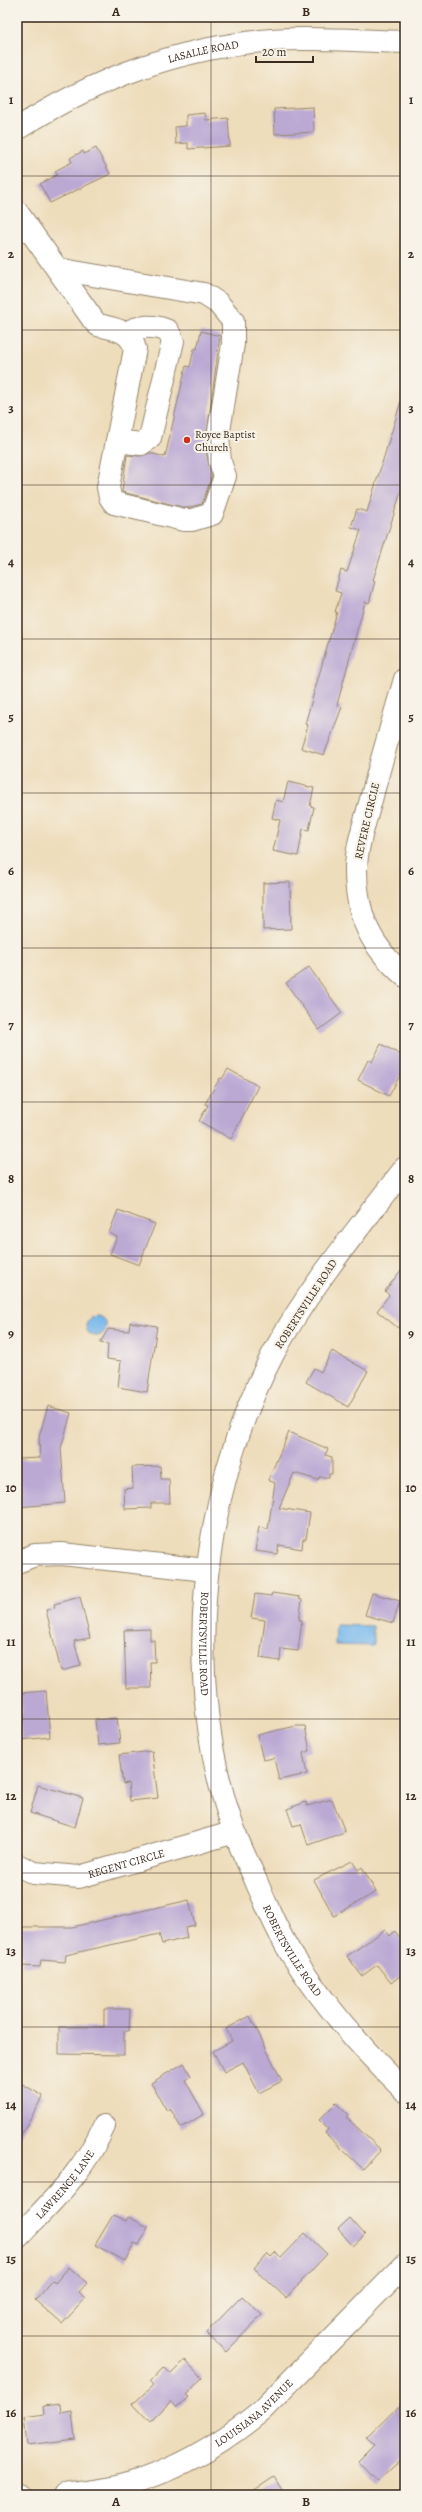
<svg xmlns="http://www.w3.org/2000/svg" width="422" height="2512" viewBox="0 0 422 2512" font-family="Alegreya,serif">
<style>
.water{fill:#79b9ed;stroke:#5a7286}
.building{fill:#bba9d4}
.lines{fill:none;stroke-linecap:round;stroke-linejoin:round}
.minor-casing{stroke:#94846c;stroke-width:24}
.minor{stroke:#fff;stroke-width:22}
.grid{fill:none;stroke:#3b2a1e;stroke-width:1;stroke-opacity:0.55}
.poi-dot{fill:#c8321e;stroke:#f7f3e8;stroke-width:1.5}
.labels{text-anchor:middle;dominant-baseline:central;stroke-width:4;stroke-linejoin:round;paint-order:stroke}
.street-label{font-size:11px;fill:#3b2a1e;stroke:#f7f3e8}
.poi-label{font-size:11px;fill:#3b2a1e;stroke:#f7f3e8;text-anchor:start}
.neatline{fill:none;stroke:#3b2a1e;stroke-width:1.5}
.grid-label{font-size:13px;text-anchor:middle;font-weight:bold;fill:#3b2a1e}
</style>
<rect width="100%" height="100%" fill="#f7f3e8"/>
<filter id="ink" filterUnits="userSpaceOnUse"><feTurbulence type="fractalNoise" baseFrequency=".025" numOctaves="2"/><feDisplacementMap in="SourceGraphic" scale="8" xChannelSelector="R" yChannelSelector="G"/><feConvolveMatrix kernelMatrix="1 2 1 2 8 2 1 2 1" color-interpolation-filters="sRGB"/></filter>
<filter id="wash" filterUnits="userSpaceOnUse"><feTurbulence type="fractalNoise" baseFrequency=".012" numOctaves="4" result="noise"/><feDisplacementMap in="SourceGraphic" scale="16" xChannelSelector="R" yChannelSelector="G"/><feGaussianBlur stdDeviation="0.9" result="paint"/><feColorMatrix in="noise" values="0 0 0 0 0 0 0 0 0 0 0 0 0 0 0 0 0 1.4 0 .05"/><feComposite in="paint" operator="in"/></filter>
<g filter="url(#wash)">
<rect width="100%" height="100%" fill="#edb"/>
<path class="water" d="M86 1326a10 10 0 1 1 20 0a10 10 0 1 1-20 0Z
M336 1625 373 1626V1646L335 1645Z"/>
<g id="blocks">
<path class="building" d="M313 107 314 132 275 134 274 109Z
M205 113 206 120 228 118 230 146 188 149V143L176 144 175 127 186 126V115Z
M96 148 110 174 50 203 40 184 57 175 55 171 72 162 70 158 83 151 84 154Z
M201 331 220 336 205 448 212 476 202 504 186 508 122 492 127 455 140 456 150 453 165 457 186 366 190 367 194 349H197Z
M402 398 405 399V479L373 580 375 581 369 603 365 602 355 638 337 705 342 707 324 755 301 748 308 725 305 724 337 612H335L341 593 335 591 341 570 347 572 361 530 351 527 357 509 367 512Z
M288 782 314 788 310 806 314 807 309 830 303 829 298 856 273 851 280 820 272 818 276 800 283 802Z
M290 882 291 929 263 930V883Z
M309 967 342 1013 319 1030 286 983Z
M381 1044 405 1057V1066L389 1096 358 1080 368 1060 372 1062Z
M228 1069 258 1086 231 1139 199 1121 208 1105 205 1104 220 1078 222 1079Z
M118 1210 155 1224 139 1265 110 1254 117 1237 109 1233Z
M405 1265V1319L398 1328 377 1311 389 1295 385 1291Z
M130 1322 157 1326 147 1392 118 1387 121 1361 107 1359 108 1344 100 1343 108 1329 126 1331 129 1330Z
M332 1351 368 1371 348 1407 306 1382 314 1368 321 1372Z
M48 1406 71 1413 61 1448 65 1503 17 1507V1459L40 1458 39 1437Z
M289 1432 328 1449 325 1455 332 1457V1474H329V1477H319L318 1480 294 1473 279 1508 310 1513 306 1539H303L302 1549 279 1545 277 1554 255 1551 259 1527 268 1529 275 1483 268 1480Z
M160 1466 161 1479H169L170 1503H151V1508L125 1509 124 1489 133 1488 132 1467Z
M272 1593 300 1597 299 1599 302 1600 299 1620H302L298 1651 281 1649 280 1661 260 1658 265 1620 251 1618 255 1594 271 1596Z
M372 1593 400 1601 393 1623 365 1615Z
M80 1597 90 1638 74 1641 81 1666 61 1671 46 1610 55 1608 54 1604Z
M150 1629V1640H154L155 1662H150L151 1688H126L124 1630Z
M46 1691 50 1737 21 1740 19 1713H22L20 1693Z
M117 1718 120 1743 98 1745 95 1720Z
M296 1726H305L310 1751 303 1753 307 1774 279 1780 274 1758 263 1760 257 1735Z
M152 1751 158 1798 130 1801 128 1783 123 1784 119 1755Z
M38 1785 83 1798 75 1827 30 1813Z
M332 1799 345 1832 308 1845 301 1824 293 1826 287 1809 306 1802 307 1806Z
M352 1861 358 1870 362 1867 376 1892 334 1916 314 1880Z
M189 1900 195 1925 185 1927 187 1938 162 1944 159 1934 66 1955 65 1962 41 1960 40 1967 22 1966 23 1955 17 1954V1927H72Z
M385 1930 390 1936 395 1931 405 1945V1972L391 1983 377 1965 362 1976 347 1956Z
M104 2009H130L129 2031H124V2055L59 2054V2027H104Z
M250 2016 282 2081 259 2093 243 2062 224 2072 213 2051 232 2041 226 2029Z
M184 2063 191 2076 185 2080 204 2114 181 2128 170 2108 167 2111 151 2083Z
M17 2081 43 2096 17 2142Z
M336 2103 348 2115 346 2117 381 2150 363 2169 325 2133 328 2129 319 2120Z
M113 2215 126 2221 128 2217 148 2227 139 2245 134 2243 125 2261 95 2245Z
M350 2218 365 2235 353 2246 338 2229Z
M305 2233 327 2254 286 2298 254 2268 267 2253 271 2257 276 2252 281 2258Z
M69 2267 87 2283 79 2292 86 2298 62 2324 35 2300 52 2280 55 2283Z
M242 2296 262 2315 226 2352 206 2333Z
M185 2360 202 2378 186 2395 188 2397 177 2408 171 2401 150 2422 133 2404 153 2385 150 2382 164 2367 171 2374Z
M405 2400V2455L377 2481 358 2461 375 2444 367 2437Z
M60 2404 61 2413 72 2411 75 2439 27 2445 24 2417 44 2414 43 2406Z
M274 2477 285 2495H247Z"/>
</g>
</g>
<g filter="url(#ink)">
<use href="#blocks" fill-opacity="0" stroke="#94846c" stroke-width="1"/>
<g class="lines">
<g class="minor-casing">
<g id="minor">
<path id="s1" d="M17 129C96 78 178 48 272 40 316 37 361 41 405 42"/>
<path d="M17 212 94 321 98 325C114 329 131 330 135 349L108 487 110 497 114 503 184 520H192L212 514 225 476 220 462 218 437 233 344V321L218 303 204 294 57 269"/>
<path d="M117 441 141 444 150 438 173 341 168 331C155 325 139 325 126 333"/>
<path d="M405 679C394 718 382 757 372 796 366 819 356 846 356 870 356 916 371 947 405 976"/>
<path id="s2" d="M405 1168C359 1228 309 1287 273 1354 199 1495 180 1683 235 1833 241 1849 249 1865 256 1881 267 1906 277 1932 292 1955 324 2005 363 2050 405 2091"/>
<path d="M17 1562 35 1555 62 1554 206 1570"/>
<path id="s3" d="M17 1865 34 1873 79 1877 235 1832"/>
<path id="s4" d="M17 2238C51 2202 84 2172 104 2126"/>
<path d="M17 2495H19"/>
<path id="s5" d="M64 2495C84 2492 105 2491 125 2485 175 2471 221 2444 261 2411L405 2265"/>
</g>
</g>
<use href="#minor" class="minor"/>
</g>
</g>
<path class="grid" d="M211 17V2495M17 176H405M17 330H405M17 485H405M17 639H405M17 793H405M17 948H405M17 1102H405M17 1256H405M17 1410H405M17 1564H405M17 1719H405M17 1873H405M17 2027H405M17 2182H405M17 2336H405"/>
<circle class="poi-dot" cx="187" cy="440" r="4"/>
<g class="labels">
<g class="street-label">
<text stroke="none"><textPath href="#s1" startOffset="203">LASALLE ROAD</textPath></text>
<text transform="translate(367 821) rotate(-77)">REVERE CIRCLE</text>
<text transform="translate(306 1304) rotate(-57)">ROBERTSVILLE ROAD</text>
<text stroke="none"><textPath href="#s2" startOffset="529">ROBERTSVILLE ROAD</textPath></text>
<text stroke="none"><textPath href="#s3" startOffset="113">REGENT CIRCLE</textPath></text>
<text stroke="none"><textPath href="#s2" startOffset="853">ROBERTSVILLE ROAD</textPath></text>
<text stroke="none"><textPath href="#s4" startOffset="72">LAWRENCE LANE</textPath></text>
<text stroke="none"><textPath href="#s5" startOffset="211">LOUISIANA AVENUE</textPath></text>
</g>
<g class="poi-label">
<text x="195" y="434">Royce Baptist<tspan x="195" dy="13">Church</tspan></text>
</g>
</g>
<rect width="422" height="2512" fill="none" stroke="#f7f3e8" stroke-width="44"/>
<path d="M256 56v6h57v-6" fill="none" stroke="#3b2a1e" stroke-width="2"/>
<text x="262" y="56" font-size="12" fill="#3b2a1e" stroke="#f7f3e8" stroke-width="3" paint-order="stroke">20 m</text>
<rect x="22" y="22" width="378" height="2468" class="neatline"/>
<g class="grid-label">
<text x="116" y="16">A</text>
<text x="306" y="16">B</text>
<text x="11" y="104">1</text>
<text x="411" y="104">1</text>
<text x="11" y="258">2</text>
<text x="411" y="258">2</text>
<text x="11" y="412">3</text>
<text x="411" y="412">3</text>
<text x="11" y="566">4</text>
<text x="411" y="566">4</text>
<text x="11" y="721">5</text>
<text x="411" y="721">5</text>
<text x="11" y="875">6</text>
<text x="411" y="875">6</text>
<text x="11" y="1029">7</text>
<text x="411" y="1029">7</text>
<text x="11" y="1183">8</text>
<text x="411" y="1183">8</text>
<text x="11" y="1338">9</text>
<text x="411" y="1338">9</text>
<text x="11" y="1492">10</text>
<text x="411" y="1492">10</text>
<text x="11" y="1646">11</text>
<text x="411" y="1646">11</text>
<text x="11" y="1800">12</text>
<text x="411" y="1800">12</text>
<text x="11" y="1955">13</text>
<text x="411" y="1955">13</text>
<text x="11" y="2109">14</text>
<text x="411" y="2109">14</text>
<text x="11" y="2263">15</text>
<text x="411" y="2263">15</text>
<text x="11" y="2417">16</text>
<text x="411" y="2417">16</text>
<text x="116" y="2506">A</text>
<text x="306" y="2506">B</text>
</g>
</svg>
